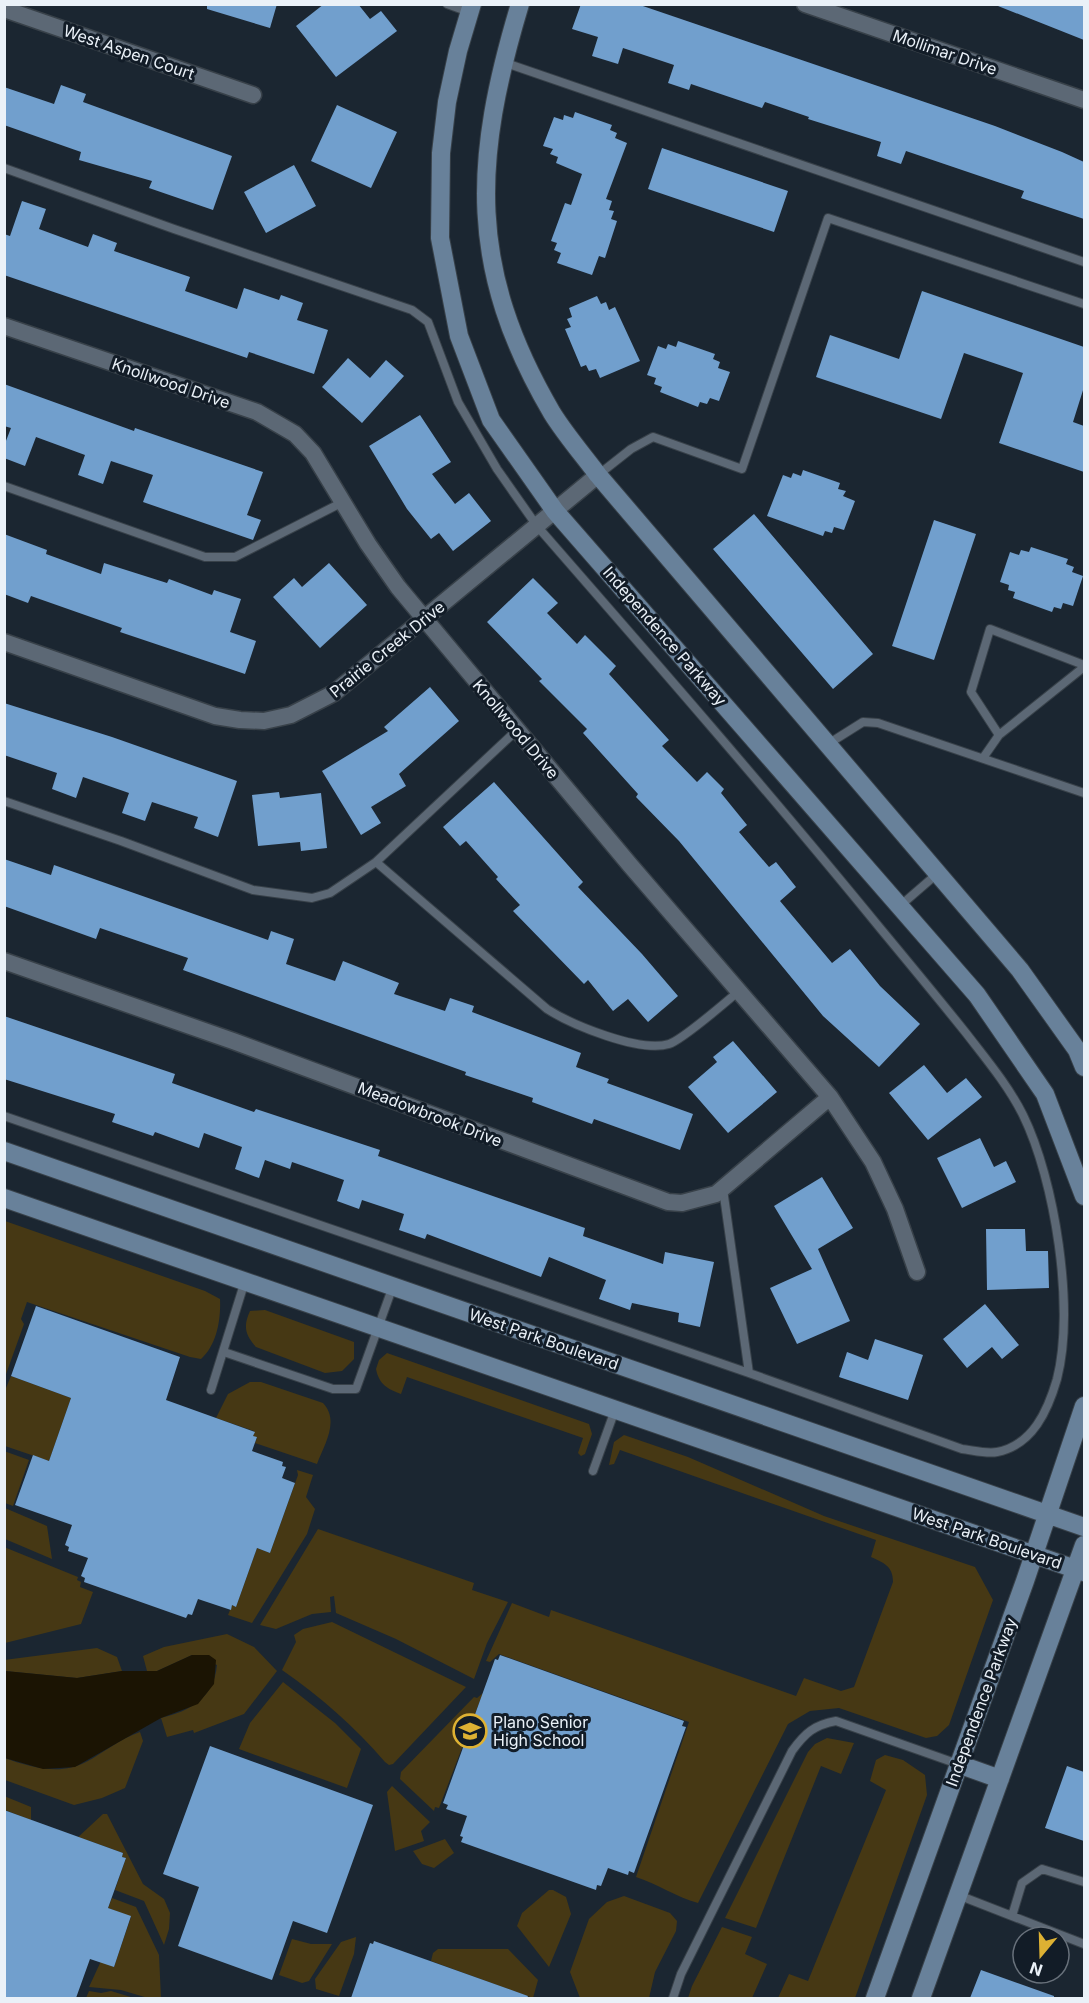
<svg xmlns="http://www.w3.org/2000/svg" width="1089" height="2003" viewBox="0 0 1089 2003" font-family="Inter,sans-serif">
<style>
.green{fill:#463814}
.water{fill:#1b1403}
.building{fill:#719fcd}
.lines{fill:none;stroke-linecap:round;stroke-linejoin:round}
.lane-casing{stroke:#384149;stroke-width:10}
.street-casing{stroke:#384149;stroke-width:19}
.secondary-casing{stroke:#384149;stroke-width:20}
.lane{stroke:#5c6875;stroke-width:8}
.street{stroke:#5c6875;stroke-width:16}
.secondary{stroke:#68819a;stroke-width:18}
.labels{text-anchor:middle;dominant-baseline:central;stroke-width:6;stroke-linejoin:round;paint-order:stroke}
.street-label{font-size:16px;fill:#eaf1f8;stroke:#121c27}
.poi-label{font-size:16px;fill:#eaf1f8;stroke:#121c27;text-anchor:start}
</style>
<rect width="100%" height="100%" fill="#1b2631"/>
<path class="green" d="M5 1221 205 1291 220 1299C221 1319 217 1345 201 1359L190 1357 27 1302 21 1319 24 1324 5 1377Z
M265 1310 354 1342V1359L342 1371 325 1373 256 1347C245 1335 243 1326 250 1311Z
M387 1353 589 1424 592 1434 585 1454 581 1456 578 1453 583 1438 407 1377 401 1394C387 1389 379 1384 376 1369L379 1360Z
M11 1376 71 1398 49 1461 5 1446 6 1388Z
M250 1382H261L323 1403C340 1421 324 1445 317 1464L255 1443 257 1438 253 1436 254 1431 216 1418 228 1394Z
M624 1435 688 1457 824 1516 975 1567 993 1600 949 1725 937 1736 926 1738 839 1708 810 1711 788 1724 698 1903C676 1897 658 1884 636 1877L689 1722 499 1654 490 1662 486 1661 512 1603 549 1617 551 1610 796 1696 804 1678 841 1691 854 1687 893 1582C893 1565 883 1563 871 1557L876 1540 620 1450 614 1464 609 1465 614 1442Z
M4 1451 29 1460 13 1506 5 1503Z
M297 1470 313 1475 306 1497 315 1509 307 1534 252 1623 228 1615 232 1605 236 1607 257 1548 270 1553 298 1475Z
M5 1508 47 1526 52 1559 5 1539Z
M318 1529 474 1583 472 1590 508 1602 487 1643 474 1679 396 1639 336 1613 334 1596 330 1597 331 1612 312 1614 276 1629 260 1625Z
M4 1547 78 1577 77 1580 81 1582 80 1587 93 1592 81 1624 5 1643Z
M332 1622 466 1687 393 1764 389 1765 385 1762C354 1726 321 1697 282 1670L296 1642 294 1635 303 1629Z
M227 1634 254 1647 277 1671 244 1714 194 1733 193 1730 167 1737 161 1718C190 1711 214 1698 217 1665L192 1655 157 1671H147L143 1656 164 1647Z
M97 1648 117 1657 122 1671 77 1678 5 1671 4 1660Z
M283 1682 335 1723 361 1749 347 1788 239 1749 250 1723Z
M483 1693 439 1808 435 1807 434 1811 400 1779 401 1772 474 1697 477 1698Z
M140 1732 143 1741 125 1788 102 1798 74 1805 5 1780 4 1758C31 1767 60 1776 86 1762 105 1752 119 1739 140 1732Z
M827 1738 854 1743 841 1774 821 1766 756 1928 725 1918 808 1752 815 1744Z
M885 1755 903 1760 925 1775 927 1795 855 1998H778L789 1974 808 1981 886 1790 870 1781 876 1760Z
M392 1786 430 1822 421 1831 424 1841 395 1851 387 1792Z
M4 1796 31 1807V1820L5 1810Z
M103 1814H107L143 1884 164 1899 170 1913 169 1929 164 1945 144 1901 115 1890 126 1858 122 1857 123 1853 87 1840H75Z
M445 1839 454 1853 434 1868 422 1864 413 1851Z
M549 1890H553L566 1897 571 1914 549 1967 517 1926 522 1913Z
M624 1896 670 1913 677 1921 676 1931 655 1972 649 1998H580L570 1972 589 1919 607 1902Z
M112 1898 136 1907 159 1955 161 1998H148L121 1990 89 1987 101 1961 114 1967 131 1917 108 1908Z
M722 1927 752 1937 745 1954 767 1964 752 1998H688L692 1986Z
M356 1937 354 1954 339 1996 316 1989 315 1979 341 1942Z
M292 1939 311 1944H332L309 1981 302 1983 279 1975Z
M438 1949H508L538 1980 533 1998 431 1961 433 1953Z
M89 1991 101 1993 111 1991 134 1998H86Z"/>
<path class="water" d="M192 1655H209L216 1660 214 1684 198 1704 161 1718 75 1767 43 1769 5 1758V1671L77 1678 122 1671H157Z"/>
<path class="building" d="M207 4H277L270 28 207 9Z
M324 4H358L370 19 381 11 397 31 336 77 296 26Z
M581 4H637L995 126 1062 152 1084 162V219L1021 198 1024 191 906 151 901 164 877 156 881 142 808 119 809 117 765 102 762 108 691 84 689 90 668 83 674 65 623 48 618 64 592 56 598 37 572 29Z
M998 4H1084V40L998 6Z
M61 85 86 94 83 102 232 156 213 210 149 188 152 181 79 160 81 152 4 125V87L54 104Z
M337 105 397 132 371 188 311 161Z
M575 112 612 125 610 130 617 133 615 138 627 143 606 199 612 201 609 210 614 211 611 219 617 221 605 258 599 256 592 275 557 263 561 253 554 250 557 243 551 241 565 203 571 205 582 174 556 163 558 157 550 154 553 149 543 146 554 117 563 120 564 115 573 118Z
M662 148 788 191 774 232 648 189Z
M294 165 316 206 266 233 244 192Z
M22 201 46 209 39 229 88 247 93 234 117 243 114 251 190 277 185 291 237 309 244 288 279 300 281 295 303 303 297 320 328 330 314 374 249 352 247 358 4 275V234L10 236Z
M922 291 1084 347V387L1073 422 1084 426V472L999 443 1023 373 964 353 941 419 816 377 830 335 899 359Z
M597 296 601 304 606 302 609 310 615 307 640 361 600 378 596 369 589 371 586 365 581 367 565 329 571 327 567 319 572 317 569 308Z
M678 341 715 354 713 359 720 362 718 368 730 372 719 401 710 398 707 404 700 402 698 407 660 392 662 387 654 384 656 378 647 375 658 346 666 349 668 344 676 347Z
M348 358 370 378 386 360 404 376 362 423 322 387Z
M4 384 134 431 135 428 263 472 247 515 261 520 253 540 143 502 153 475 111 461 103 484 78 475 85 455 36 437 25 466 4 458V446L11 428 4 426Z
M420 415 451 462 432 474 455 504 469 493 491 521 453 551 439 533 431 539 407 509 369 446Z
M803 470 840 483 838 489 846 491 843 496 855 501 844 530 834 527 832 533 825 531 823 536 767 516 783 475 791 478 793 473 801 476Z
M754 514 873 654 833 689 713 549Z
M934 520 976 534 934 660 892 646Z
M4 534 47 550 46 554 101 574 104 563 167 583 169 579 212 595 214 590 241 599 230 632 256 641 245 674 120 632 122 628 31 596 28 603 4 594Z
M1031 547 1068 559 1066 564 1074 567 1072 572 1083 576 1073 606 1063 603 1061 609 1054 607 1052 612 1013 598 1015 592 1008 590 1009 585 1000 582 1010 552 1019 555 1021 550 1029 552Z
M329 563 367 605 320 648 273 597 294 578 302 587Z
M533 578 558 603 547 613 577 644 585 635 616 666 609 674 669 740 662 746 697 782 707 772 724 789 721 793 747 825 739 832 769 867 776 862 796 887 780 901 832 963 850 949 880 986 920 1024 879 1067 823 1016 679 841 636 797 638 794 583 733 587 729 539 681 542 679 487 622Z
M430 687 459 721 399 774 406 786 371 807 381 823 361 835 322 771 388 731 384 727Z
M4 703 112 737 237 781 218 837 194 828 198 817 152 802 145 821 122 813 129 793 83 777 76 798 52 789 57 773 4 755Z
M494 782 583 882 578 887 642 954 678 996 648 1022 628 999 613 1011 588 980 584 984 513 911 520 905 496 879 498 877 466 841 460 846 443 827Z
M279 792 280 798 321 793 327 848 301 851 300 842 258 846 252 795Z
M4 859 51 875 54 865 268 940 271 931 294 939 286 964 335 981 343 961 399 983 394 994 445 1011 450 998 474 1006 472 1012 581 1053 576 1067 609 1079 607 1083 693 1114 680 1150 594 1119 592 1124 532 1102 533 1098 465 1075 466 1072 183 970 188 958 100 928 96 939 4 906Z
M4 1016 175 1074 172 1083 254 1112 256 1109 380 1150 378 1156 585 1228 583 1236 663 1264 665 1252 714 1262 700 1327 678 1322 679 1313 632 1303 630 1310 599 1299 606 1280 549 1257 541 1277 427 1234 425 1239 399 1230 404 1214 362 1200 359 1209 337 1201 344 1180 292 1162 290 1169 265 1160 259 1178 235 1169 242 1147 204 1133 199 1148 155 1132 153 1136 112 1122 115 1114 4 1079Z
M733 1041 777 1092 728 1133 688 1087 717 1062 713 1057Z
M924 1065 947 1093 966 1078 982 1097 928 1140 889 1093Z
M980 1138 994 1167 1006 1161 1016 1182 962 1208 937 1158Z
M822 1177 853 1228 818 1249 850 1321 797 1344 770 1288 812 1269 774 1206Z
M986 1229H1025L1026 1251H1048L1049 1288 987 1290Z
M985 1304 1019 1345 1002 1359 992 1347 967 1368 943 1339Z
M36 1306 180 1357 166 1400 255 1432 253 1436 257 1437 252 1451 283 1462 282 1466 286 1467 282 1478 295 1483 270 1553 257 1548 236 1607 232 1605 231 1610 198 1599 192 1615 188 1614 186 1618 84 1582 85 1578 81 1576 88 1558 68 1551 69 1547 65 1545 72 1525 15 1505 33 1455 49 1461 71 1398 11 1376Z
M875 1339 923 1355 908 1400 839 1377 847 1352 868 1360Z
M500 1655 684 1721 682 1726 686 1727 634 1873 629 1871 628 1875 608 1868 601 1886 597 1885 596 1890 461 1842 463 1837 460 1836 467 1816 446 1809 448 1805 443 1803 495 1659 498 1660Z
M210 1746 373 1805 327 1933 293 1921 272 1980 178 1946 199 1887 163 1874Z
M1067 1766 1084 1772V1841L1045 1828Z
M4 1810 123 1853 122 1857 126 1858 108 1908 131 1916 114 1967 90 1959 76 1998H4Z
M374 1941 528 1996 527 1998H351L370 1943 373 1944Z
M981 1970 1054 1996V1998H970Z"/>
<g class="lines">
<g class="lane-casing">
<path id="lane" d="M447 4 469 12
M503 62 1084 262
M4 168 174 229 412 310 428 322 458 402 497 469 537 526C653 659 769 792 880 928 909 963 938 998 966 1033 986 1059 1008 1085 1023 1115 1055 1180 1075 1308 1057 1379 1048 1410 1033 1445 997 1452 986 1454 972 1450 962 1449L749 1373 723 1189
M598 475 631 449 653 437 742 469 828 218 1084 304
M4 486 205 557H235L343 502
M999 735 971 692 990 629 1084 665
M828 744 863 722 878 723 1084 793
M983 758 999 735 1084 667
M4 801 121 841 253 890 312 898 330 893 376 862 517 730
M376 862 547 1009C572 1025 640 1053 669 1044 682 1040 726 1002 739 991
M901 905 938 873
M4 1116 749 1373
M224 1352 333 1389H356L393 1286
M211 1390 245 1281
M593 1471 615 1410
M958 1895 1084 1944
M1012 1916 1022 1883 1042 1869 1084 1882
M673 1998 681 1974 792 1751C805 1733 814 1725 836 1721L958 1764"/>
</g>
<g class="street-casing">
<path id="street" d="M805 4 1084 100
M4 9 253 95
M4 326 257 412 295 434 313 453 368 544 398 587 630 865 830 1097 873 1162 895 1209 917 1272
M4 642 215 716 240 720 264 721 291 715 334 693 598 475
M4 961 233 1041 668 1202 682 1203 716 1194 830 1097"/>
</g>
<g class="secondary-casing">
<path id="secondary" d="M472 4 458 51 447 102 441 153 440 238 459 336 491 420 555 511 977 995 1045 1094 1084 1196
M520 4C473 160 467 268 552 413 565 434 583 455 598 475L1020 970 1077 1050 1084 1067
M4 1151 1084 1527
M4 1198 1084 1572
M958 1764 1000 1779
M875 1998 1025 1581 1084 1406
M921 1998 1084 1545"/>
</g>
<use href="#lane" class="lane"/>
<use href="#street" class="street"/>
<use href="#secondary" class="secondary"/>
</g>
<defs>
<g id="school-ring" transform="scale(1.725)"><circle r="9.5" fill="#121c27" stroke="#ddb133" stroke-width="1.5"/><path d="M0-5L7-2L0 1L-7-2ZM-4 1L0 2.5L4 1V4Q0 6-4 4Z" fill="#ddb133"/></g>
</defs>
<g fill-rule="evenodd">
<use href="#school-ring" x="470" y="1731"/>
</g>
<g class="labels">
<g class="street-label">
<text transform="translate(129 52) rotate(19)">West Aspen Court</text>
<text transform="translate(945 52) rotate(19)">Mollimar Drive</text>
<text transform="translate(171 383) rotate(19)">Knollwood Drive</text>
<text transform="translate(665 636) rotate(49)">Independence Parkway</text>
<text transform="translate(387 649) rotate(-39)">Prairie Creek Drive</text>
<text transform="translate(516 729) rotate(50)">Knollwood Drive</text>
<text transform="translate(430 1114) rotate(21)">Meadowbrook Drive</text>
<text transform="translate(544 1339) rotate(19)">West Park Boulevard</text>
<text transform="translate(987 1538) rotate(19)">West Park Boulevard</text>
<text transform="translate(981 1702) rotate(-70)">Independence Parkway</text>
</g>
<g class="poi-label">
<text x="493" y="1722">Plano Senior<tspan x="493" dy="18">High School</tspan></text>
</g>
</g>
<rect width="1089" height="2003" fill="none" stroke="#eaf1f8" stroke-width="12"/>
<g transform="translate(1041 1955) rotate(199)"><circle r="28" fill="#121c27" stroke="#68717b" stroke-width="1.5"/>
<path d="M0-4.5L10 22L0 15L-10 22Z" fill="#ddb133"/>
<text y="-9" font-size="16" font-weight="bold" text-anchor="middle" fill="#eaf1f8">N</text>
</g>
</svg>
